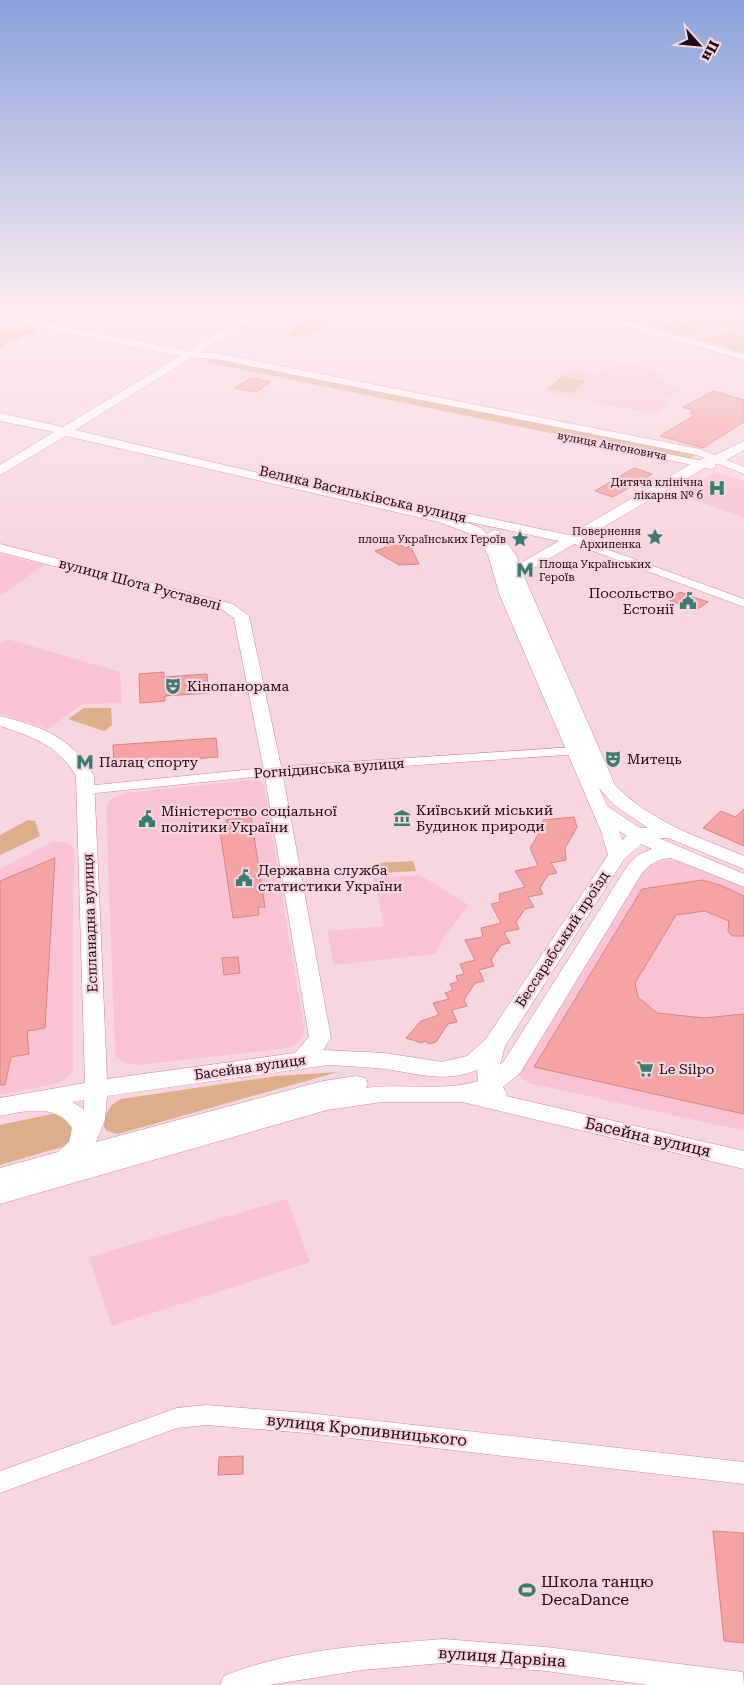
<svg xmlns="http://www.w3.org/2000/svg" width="744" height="1685" viewBox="0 0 744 1685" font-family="'Roboto Serif',serif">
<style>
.built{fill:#f9c3d3}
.green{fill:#ddae8a}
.building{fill:#f6a3a3;stroke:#d48585}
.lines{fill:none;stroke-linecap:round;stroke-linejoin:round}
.minor-casing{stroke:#cf839b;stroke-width:1}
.major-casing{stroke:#cf839b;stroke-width:1}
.minor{fill:#fff;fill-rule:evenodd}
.major{fill:#fff;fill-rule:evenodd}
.labels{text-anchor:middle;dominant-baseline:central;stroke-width:4.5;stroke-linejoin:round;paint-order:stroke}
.far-street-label{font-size:11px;fill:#220711;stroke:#f8d6e0}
.far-poi-label{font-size:11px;fill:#220711;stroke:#f8d6e0;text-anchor:end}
.street-label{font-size:14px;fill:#220711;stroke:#f8d6e0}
.poi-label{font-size:14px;fill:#220711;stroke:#f8d6e0;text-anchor:start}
.near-street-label{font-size:16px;fill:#220711;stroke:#f8d6e0}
.near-poi-label{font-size:16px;fill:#220711;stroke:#f8d6e0;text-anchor:start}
</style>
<rect width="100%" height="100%" fill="#f8d6e0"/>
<path class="built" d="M571 307H744V355Z
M622 362 664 374 654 380 683 389 660 401 668 405 653 414 543 391 571 369 596 374Z
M716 472 744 481V517L679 495Z
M0 554 44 565 0 596Z
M7 639 120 672 122 703 82 704 48 729 0 713V644Z
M251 780 261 782 264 786 304 1028 302 1038 294 1046 281 1049 138 1065 125 1063 116 1056 115 1051 106 806 113 798 126 793Z
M57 841 70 844 75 851 73 888V1070L67 1078 59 1083 0 1095V869L50 843Z
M670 860 689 863 744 887V1131L529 1083 519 1076 517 1070 643 868 651 863Z
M420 875 469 905 444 937 435 954 334 965 327 931 384 926 374 878Z
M287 1199 310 1262 112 1326 89 1257Z"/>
<path class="green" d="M680 319 698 331 685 336 660 328Z
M732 332 744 336V352L702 340C715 334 723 337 732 332Z
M215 356 700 452 686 461 205 362Z
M562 376 586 381 572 393 548 389Z
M84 708H111L112 725 104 731 68 719Z
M28 820 35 821 40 836 0 855V835Z
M413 861 416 871 379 873 377 863Z
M338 1072 118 1134 107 1131 104 1127C105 1114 108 1105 121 1099L277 1076Z
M57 1113 77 1120 69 1145 0 1165V1125Z"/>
<path class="building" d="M309 320 327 324 308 337 289 334Z
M35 329V330L0 347V332Z
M251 378H255L271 382 256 392 235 388Z
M714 391 744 400V422L703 448 660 436 695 415 690 413 694 411 683 407Z
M634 468 652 474 613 497 595 491Z
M398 543 405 548 410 546 419 564 399 565 375 551Z
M680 592 696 598 708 602 696 610 669 600Z
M164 672V677L207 674 208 693 165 696V701L140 703 139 674Z
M216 738 218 757 114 765 113 745Z
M744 809V846L703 828 721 811 735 817Z
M251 817 265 907H258L259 915 233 918 219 824H227L226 820Z
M574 817 577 827 565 848 566 860 551 863 557 873 548 875 540 888 543 894 528 897 534 907 525 909 516 922 519 929 504 932 510 943 501 945 491 960 494 966 479 970 484 981 475 983 464 1000 467 1006 452 1010 457 1022 448 1024 436 1042 429 1044 425 1041 422 1043 406 1038 421 1021 439 1015 433 1003 449 999 445 993 453 990 450 984 458 982 456 976 464 974 460 964 475 960 465 940 483 937 481 928 501 923 491 904 500 902 499 894 525 887 515 871 538 866 530 848 541 830 543 820Z
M55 858 45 1028 27 1031 29 1054 11 1057 5 1085H0V881Z
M702 880 720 885 744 896V936H732L728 931 729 921 705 911 676 915 635 983 638 997 657 1013 704 1018 744 1014V1114L534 1067 642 889Z
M238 957 240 973 224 975 222 958Z
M243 1456V1474L218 1475 219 1457Z
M713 1531 744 1533V1643L724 1641Z"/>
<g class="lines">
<g class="minor-casing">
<path id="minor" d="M561 307H573L744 354V360Z
M190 352 215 353 700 449 744 467V474L697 455 215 359 187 357V353Z
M575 435 712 463 717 466 712 469 571 440V436Z
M573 537 744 599V607L569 542V538Z
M574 747 581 751 579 754 273 775 86 794 79 790 86 786 273 767Z
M206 1405 307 1413 744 1462V1484L307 1433 206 1425 177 1428 0 1493V1471L177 1408Z
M443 1639 546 1647 743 1672 744 1685H648L546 1671 443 1663 362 1670 269 1685H220L224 1676C293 1648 370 1645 443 1639Z"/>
</g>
<g class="major-casing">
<path id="major" d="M261 307H273L75 430 455 519 453 516 455 513 460 512 569 535 696 461 713 456 744 441V450L723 462 706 467 523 574 615 785C651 822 698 837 744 856V869L668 838H659L744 874V887L671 858C658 859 651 863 642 873L520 1073 503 1087 507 1094 506 1096 744 1151V1169L462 1102H382L327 1110 0 1204V1168L58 1152 69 1142 72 1128C57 1103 24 1111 0 1116V1098L85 1083 76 776C60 746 31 736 0 726V716C41 726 73 738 94 776L107 1079 295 1053 309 1037 264 771 234 618 223 610 0 552V544L233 604 249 616 282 771 331 1038 323 1050 384 1053 442 1062 467 1056 486 1039 608 855 601 831 500 596 488 555 483 546 471 534 439 522 66 436 0 475V465L54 432 0 421V413L63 427 180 356 0 319V313L188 351ZM457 519 460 520 559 541 519 564 517 557 499 531 494 530 487 534 481 528ZM599 788 614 805 648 828H640L607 806ZM619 831 627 836 622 840ZM641 844 652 849 638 855 628 865 504 1061 500 1065 505 1046 624 859ZM328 1065C347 1066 367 1067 386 1069 418 1074 446 1083 477 1070L478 1081C442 1092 403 1083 366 1088L368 1084 365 1078 357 1076 323 1081 96 1142 105 1120 107 1096ZM84 1100V1109L72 1102Z"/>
</g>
<use href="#minor" class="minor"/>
<use href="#major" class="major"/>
</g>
<linearGradient id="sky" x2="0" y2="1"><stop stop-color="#89a1db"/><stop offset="0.57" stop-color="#fcedf1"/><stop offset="1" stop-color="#fcedf1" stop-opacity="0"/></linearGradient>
<rect width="744" height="543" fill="url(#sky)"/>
<defs>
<g id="hospital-bare" transform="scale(1.35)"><path d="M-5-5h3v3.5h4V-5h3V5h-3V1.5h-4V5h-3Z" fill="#397d70" stroke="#f8d6e0" stroke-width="2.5" paint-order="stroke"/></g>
<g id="sight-bare" transform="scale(1.35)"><path d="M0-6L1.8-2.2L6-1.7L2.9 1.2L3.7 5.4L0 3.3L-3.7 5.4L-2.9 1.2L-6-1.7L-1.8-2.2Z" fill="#397d70" stroke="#f8d6e0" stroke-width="2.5" paint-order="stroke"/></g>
<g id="metro-bare" transform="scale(1.35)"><path d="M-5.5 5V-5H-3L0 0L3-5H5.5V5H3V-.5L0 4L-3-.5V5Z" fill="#397d70" stroke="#f8d6e0" stroke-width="2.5" paint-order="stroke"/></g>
<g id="civic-bare" transform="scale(1.35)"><path d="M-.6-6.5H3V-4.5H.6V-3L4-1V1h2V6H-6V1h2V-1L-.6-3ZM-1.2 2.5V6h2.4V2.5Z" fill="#397d70" stroke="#f8d6e0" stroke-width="2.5" paint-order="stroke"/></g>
<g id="theatre-bare" transform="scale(1.35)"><path d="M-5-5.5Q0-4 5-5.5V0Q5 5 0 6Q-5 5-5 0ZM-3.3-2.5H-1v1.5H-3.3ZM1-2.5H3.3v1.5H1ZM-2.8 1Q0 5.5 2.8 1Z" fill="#397d70" stroke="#f8d6e0" stroke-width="2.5" paint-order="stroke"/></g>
<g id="museum-bare" transform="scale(1.35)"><path d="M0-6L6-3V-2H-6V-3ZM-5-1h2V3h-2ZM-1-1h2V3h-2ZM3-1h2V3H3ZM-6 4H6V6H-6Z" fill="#397d70" stroke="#f8d6e0" stroke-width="2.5" paint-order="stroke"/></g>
<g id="supermarket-bare" transform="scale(1.35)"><path d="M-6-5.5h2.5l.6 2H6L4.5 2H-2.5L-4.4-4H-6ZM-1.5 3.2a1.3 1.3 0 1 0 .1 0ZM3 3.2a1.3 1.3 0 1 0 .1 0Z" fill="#397d70" stroke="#f8d6e0" stroke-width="2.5" paint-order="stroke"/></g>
<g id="stadium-bare" transform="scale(1.35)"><path d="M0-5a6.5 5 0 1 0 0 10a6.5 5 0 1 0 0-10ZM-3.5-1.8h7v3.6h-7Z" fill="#397d70" stroke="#f8d6e0" stroke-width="2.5" paint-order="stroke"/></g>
</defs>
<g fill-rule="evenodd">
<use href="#hospital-bare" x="717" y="488"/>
<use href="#sight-bare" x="655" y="537"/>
<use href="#sight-bare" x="520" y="539"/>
<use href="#metro-bare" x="525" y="570"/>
<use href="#civic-bare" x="688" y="601"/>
<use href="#theatre-bare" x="173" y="686"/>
<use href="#theatre-bare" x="613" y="759"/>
<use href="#metro-bare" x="85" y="762"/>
<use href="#museum-bare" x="402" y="818"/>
<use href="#civic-bare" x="147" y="819"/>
<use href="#civic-bare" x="244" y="878"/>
<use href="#supermarket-bare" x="645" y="1069"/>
<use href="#stadium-bare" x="527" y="1590"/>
</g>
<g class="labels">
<g class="far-street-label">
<text transform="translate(612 446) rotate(11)">вулиця Антоновича</text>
</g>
<g class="far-poi-label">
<text x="703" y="482">Дитяча клінічна<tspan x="703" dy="13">лікарня № 6</tspan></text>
<text x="641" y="531">Повернення<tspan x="641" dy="13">Архипенка</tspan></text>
<text x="506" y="539">площа Українських Героїв</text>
<text x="539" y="564" text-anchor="start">Площа Українських<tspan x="539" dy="13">Героїв</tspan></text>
</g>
<g class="street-label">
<text transform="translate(363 494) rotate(13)">Велика Васильківська вулиця</text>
<text transform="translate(140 584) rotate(15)">вулиця Шота Руставелі</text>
<text transform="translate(329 768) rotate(-4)">Рогнідинська вулиця</text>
<text transform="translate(90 923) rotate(-92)">Еспланадна вулиця</text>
<text transform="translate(562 939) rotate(-57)">Бессарабський проїзд</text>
<text transform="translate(250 1067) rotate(-8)">Басейна вулиця</text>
</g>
<g class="poi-label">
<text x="674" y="593" text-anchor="end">Посольство<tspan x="674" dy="16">Естонії</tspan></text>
<text x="187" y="686">Кінопанорама</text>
<text x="627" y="759">Митець</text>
<text x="99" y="762">Палац спорту</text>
<text x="416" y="810">Київський міський<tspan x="416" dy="16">Будинок природи</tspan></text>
<text x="161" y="811">Міністерство соціальної<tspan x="161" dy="16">політики України</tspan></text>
<text x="258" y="870">Державна служба<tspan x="258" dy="16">статистики України</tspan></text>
<text x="659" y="1069">Le Silpo</text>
</g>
<g class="near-street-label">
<text transform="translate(648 1137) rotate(13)">Басейна вулиця</text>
<text transform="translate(367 1430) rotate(6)">вулиця Кропивницького</text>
<text transform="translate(502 1657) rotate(4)">вулиця Дарвіна</text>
</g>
<g class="near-poi-label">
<text x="541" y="1581">Школа танцю<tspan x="541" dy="18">DecaDance</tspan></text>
</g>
</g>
<g transform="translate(699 45) rotate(117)" stroke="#f8d6e0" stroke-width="4" paint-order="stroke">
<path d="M0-4L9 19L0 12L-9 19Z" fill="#220711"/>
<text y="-8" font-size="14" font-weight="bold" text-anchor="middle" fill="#220711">Пн</text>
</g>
</svg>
